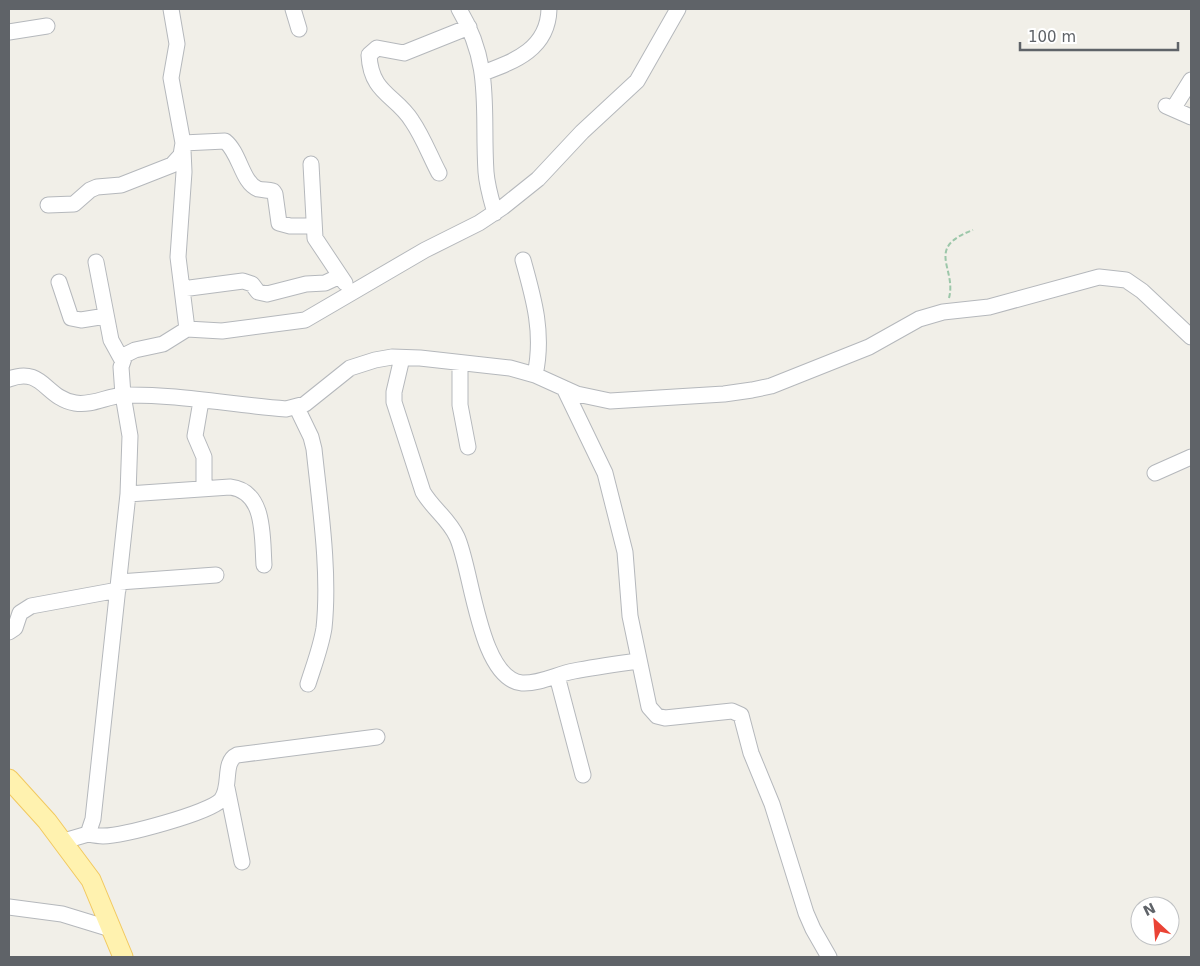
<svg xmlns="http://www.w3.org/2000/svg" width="1200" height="966" viewBox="0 0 1200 966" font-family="'DejaVu Sans',sans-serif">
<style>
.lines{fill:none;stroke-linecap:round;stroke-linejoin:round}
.minor-casing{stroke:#b5b8bc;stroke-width:17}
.major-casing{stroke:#f2c960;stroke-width:21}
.path{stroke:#9cc7a9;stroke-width:2;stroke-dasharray:5 2.5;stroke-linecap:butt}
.minor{stroke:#fff;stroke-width:15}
.major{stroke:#fff2af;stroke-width:19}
</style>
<rect width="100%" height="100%" fill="#f1efe8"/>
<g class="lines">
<g class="minor-casing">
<path id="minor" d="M293 9 299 29
M459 9C493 66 482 110 486 172 487 186 491 199 495 213
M9 32 47 26
M483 73C515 61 548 49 549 9
M1166 106 1191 117
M1173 109 1191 80
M183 143 225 141C240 153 242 183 258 189 263 190 268 190 273 191L275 194 279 223 290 226H313
M183 150 184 172 178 257 187 329
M311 164 315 238 345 283
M439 173C430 156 423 137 412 121 396 95 371 94 369 55L377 48 404 53 469 27
M48 205 74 204 90 190 97 187 121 185 172 165 181 155 183 143 171 78 177 44 171 9
M523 260C534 299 544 334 535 375
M96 262 111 340 122 360
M59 282 71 318 81 320 106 316
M182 289 243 281 252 284 258 292 267 294 306 284 325 283 340 276
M402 358 394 392V402L423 492C433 509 449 519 457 537 472 569 479 679 522 683 540 684 557 674 574 671 595 667 617 664 638 661
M460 363V405L468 447
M9 379C43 366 45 398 75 403 92 406 107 396 124 395 178 394 232 405 286 409L305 404 350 368 375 360 392 357 420 358 510 368 535 375 577 394 610 401 724 394 752 390 771 386 869 347 919 319 943 312 989 307 1099 277 1126 280 1142 291 1191 337
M564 388 605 473 625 552 630 616 649 707 657 716 665 718 732 711 741 715 751 753 772 804 806 913 813 929 829 957
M201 401 195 436 204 457V489
M297 408 311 437 314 449C320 506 330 572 324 628 321 647 314 665 308 684
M1155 473 1191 457
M128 494 230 487C266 491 262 538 264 565
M119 582 216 575
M9 632 15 628 20 613 31 606 118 590
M557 676 583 775
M227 788 242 862
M88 834C93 835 98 836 103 836 123 836 209 813 221 800 232 787 222 762 237 755L377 737
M64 841 88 834 93 819 128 494 130 436 123 395 121 367 125 355 135 350 163 344 187 329 222 331 305 320 425 250 479 223 503 207 538 179 582 132 637 81 678 9
M9 907 62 914 111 929"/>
</g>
<g class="major-casing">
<path id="major" d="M9 779 47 821 91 880 123 957"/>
</g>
<path class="path" d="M949 298C957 268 924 248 973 230"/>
<use href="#minor" class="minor"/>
<use href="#major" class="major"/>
</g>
<rect width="1200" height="966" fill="none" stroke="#5f6368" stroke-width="20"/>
<g transform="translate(1155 921) rotate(334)"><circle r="24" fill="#ffffff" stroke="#bfc1c3"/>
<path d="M0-4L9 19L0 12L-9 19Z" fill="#ea4335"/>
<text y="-8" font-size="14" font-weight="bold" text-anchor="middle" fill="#5f6368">N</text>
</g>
<path d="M1020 42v8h158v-8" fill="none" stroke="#5f6368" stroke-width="2.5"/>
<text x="1028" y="42" font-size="15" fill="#5f6368" stroke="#ffffff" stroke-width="4" paint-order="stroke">100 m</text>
</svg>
